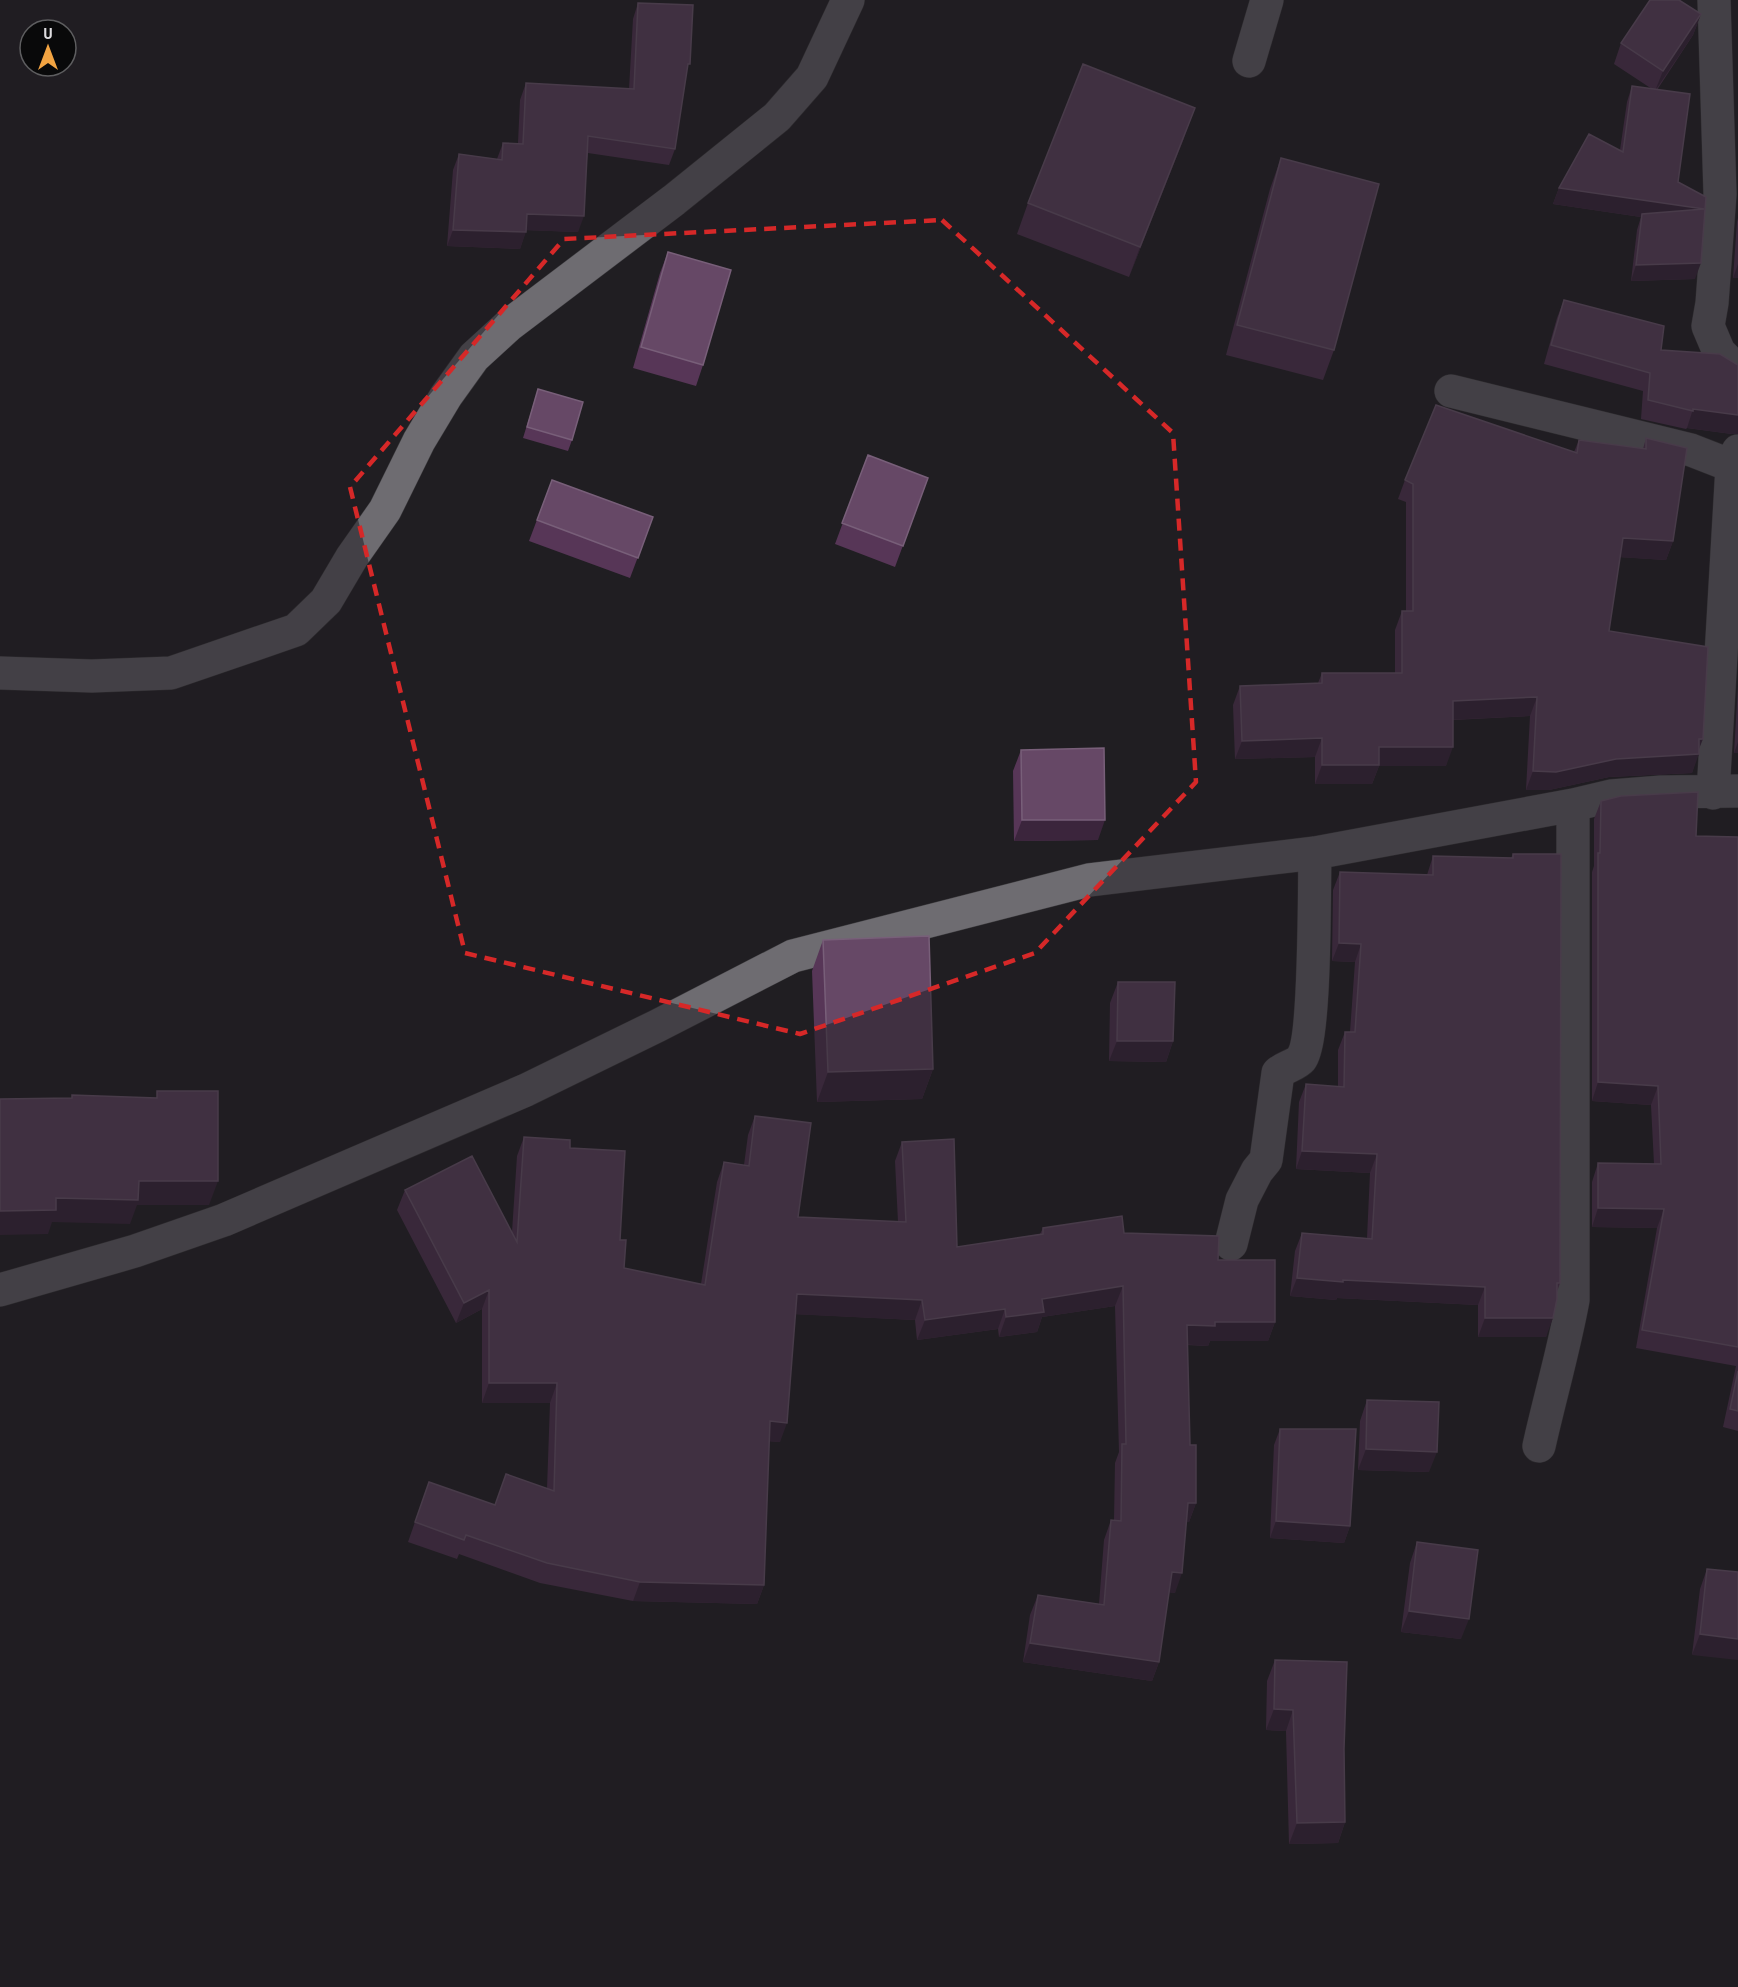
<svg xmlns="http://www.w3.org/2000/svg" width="1738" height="1987" viewBox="0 0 1738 1987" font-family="'Archivo Narrow',sans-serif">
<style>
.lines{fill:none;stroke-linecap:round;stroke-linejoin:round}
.minor-casing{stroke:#3c3b3e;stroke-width:34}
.minor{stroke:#6e6c71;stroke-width:33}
.wall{fill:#573657}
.shaded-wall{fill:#3b253c}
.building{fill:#664866;stroke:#785f79;stroke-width:1.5}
.marked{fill:none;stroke:#d62828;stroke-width:4.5;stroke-dasharray:12 8;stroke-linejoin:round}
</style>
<rect width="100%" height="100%" fill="#201e22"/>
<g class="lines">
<g class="minor-casing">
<path id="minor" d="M1714 0 1720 194 1712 303 1708 326 1719 352 1729 362 1738 366
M1249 61 1267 0
M1451 391 1691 450 1732 466
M0 673 92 676 171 673 296 630 326 601 352 557 385 510 419 441 446 396 474 357 509 325 674 200 777 117 812 77 848 0
M1713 793 1732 466 1738 451
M1231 1244 1242 1200 1257 1171 1266 1160 1278 1073C1284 1067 1296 1065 1301 1059 1316 1040 1314 886 1315 853
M0 1290 135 1251 224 1220 526 1090 657 1026 793 956 1089 880 1315 853 1573 805 1611 796 1661 792 1738 791
M1539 1446C1550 1397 1564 1349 1573 1300V805"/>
</g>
<use href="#minor" class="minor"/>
</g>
<path class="wall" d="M638 3 686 75 675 149 669 165 588 153 578 232 526 230 520 249 447 246 453 170 459 154 497 159 503 143H518L520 100 526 83 629 89 633 19Z
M1701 14 1693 35 1657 90 1678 182 1695 279 1631 281 1637 230 1641 217 1553 204 1559 188 1620 150 1627 102 1632 86 1652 89 1614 64 1621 43Z
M1184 138 1129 277 1017 234 1028 203Z
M1281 158 1334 350 1323 380 1226 355 1270 189Z
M1738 218V278H1733L1737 222Z
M668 252 703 365 696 386 633 368 660 273Z
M1564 300 1661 350 1738 365V434H1732L1687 428 1686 429 1641 419 1643 391 1544 364 1557 318Z
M538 389 572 440 568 451 523 438Z
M1646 438 1673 541 1666 560 1620 557 1609 631 1699 750 1692 773 1609 777 1549 790H1526L1530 716 1453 720 1446 766H1379L1372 784H1315V757L1235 759 1233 705 1240 686 1318 683 1322 673H1395V630L1402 611H1406V502L1398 499 1405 480 1574 452 1579 440 1643 449Z
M868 455 928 478 895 567 835 544Z
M552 480 653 517 630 578 529 541Z
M1738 686V753H1734Z
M1021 750 1098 840 1014 841 1013 771Z
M1601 801 1696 836 1738 837V1431L1723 1427 1736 1366 1636 1348 1657 1228 1592 1227V1182L1598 1163 1654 1164 1651 1105 1592 1101V872L1594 866V819Z
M1513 854 1560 1283 1557 1292 1546 1337H1478V1305L1337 1298 1336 1300 1290 1296 1295 1251 1302 1233 1367 1238 1370 1173 1296 1169 1299 1102 1306 1084 1338 1087V1050L1345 1032H1350L1355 962 1332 961 1333 890 1340 872 1427 875 1433 856 1511 858Z
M823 940 933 1069 922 1099 817 1102 812 971Z
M1118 982 1173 1041 1166 1062 1109 1061 1110 1003Z
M755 1116 798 1217 898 1222 895 1161 902 1142 957 1247 1040 1234 1043 1228 1124 1233 1218 1260 1275 1322 1268 1341H1210L1208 1346 1187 1345 1190 1445 1196 1503 1189 1522H1186L1175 1593 1169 1592 1159 1662 1152 1681 1023 1662 1030 1615 1038 1595 1099 1604 1104 1540 1111 1520H1114L1115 1463 1119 1452 1115 1306 1042 1317 1037 1332 999 1337 998 1329 917 1340 915 1320 795 1314 780 1442 769 1441 764 1585 757 1604 633 1601 540 1583 459 1554 457 1559 408 1542 429 1482 495 1505 547 1489 550 1403H482V1309L456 1323 397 1210 405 1190 512 1232 517 1156 524 1137 570 1148 620 1240 624 1268 701 1284 717 1182 724 1162 744 1165 748 1135Z
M1367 1400 1429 1472 1358 1470 1360 1421Z
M1280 1429 1350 1526 1344 1543 1270 1538 1274 1445Z
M1417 1542 1461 1639 1401 1632 1410 1563Z
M1707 1569 1738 1572 1692 1655 1700 1589Z
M1275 1660 1344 1749 1345 1822 1338 1843 1289 1844 1286 1731 1266 1730 1267 1681Z"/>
<path class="shaded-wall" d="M1701 14 1693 35 1655 91 1663 71Z
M1195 108 1184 138 1129 277 1140 247Z
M1559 188 1704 209 1642 214 1641 217 1553 204Z
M527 214 584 216 578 232 521 230Z
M453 230 526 232 520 249 447 246Z
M1701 263 1695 279 1631 281 1636 265Z
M1738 264V278H1733Z
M1693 409 1738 415V434H1732L1687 428Z
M1623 538 1673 541 1666 560 1616 557Z
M1537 697 1530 716 1446 720 1453 701Z
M1322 738 1315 757 1235 759 1242 741Z
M1703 739 1697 754H1699L1692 773 1609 777 1549 790H1526L1533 771Z
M1738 742V753H1734Z
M1379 747H1453L1446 766H1379L1372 784H1315L1322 765Z
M1022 820H1105L1098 840 1014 841Z
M1339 943 1361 944 1355 962 1332 961Z
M1117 1041H1173L1166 1062 1109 1061Z
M933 1069 922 1099 817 1102 828 1072Z
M1598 1082 1658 1086 1651 1105 1592 1101Z
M1302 1151 1377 1154 1370 1173 1296 1169Z
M139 1181H218L209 1205H137L130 1224 52 1222 48 1234 0 1235V1211L56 1198Z
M1598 1208 1664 1209 1657 1228 1592 1227Z
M1297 1278 1343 1280 1485 1287 1478 1305 1337 1298 1336 1300 1290 1296Z
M1123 1286 1115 1306 1042 1317 1037 1332 999 1337 1006 1317 1042 1299Z
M489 1290 482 1309 456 1323 464 1303Z
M797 1294 922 1300 915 1320 790 1314Z
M1005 1309 998 1329 917 1340 925 1320Z
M1485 1318H1553L1546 1337H1478Z
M1215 1322H1275L1268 1341H1210L1208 1346 1180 1344 1187 1325Z
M489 1383H557L550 1403H482Z
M770 1421 787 1423 780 1442 763 1441Z
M1366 1449 1437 1452 1429 1472 1358 1470Z
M1188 1503H1196L1189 1522H1181Z
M1276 1521 1350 1526 1344 1543 1270 1538Z
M1172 1572 1182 1573 1175 1593 1165 1592Z
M640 1582 764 1585 757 1604 633 1601Z
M1409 1611 1469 1619 1461 1639 1401 1632Z
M1700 1634 1738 1639V1660L1692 1655Z
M1030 1643 1159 1662 1152 1681 1023 1662Z
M1274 1709 1293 1710 1286 1731 1266 1730Z
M1345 1822 1338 1843 1289 1844 1297 1823Z"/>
<path class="building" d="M1650 0H1679L1701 14 1663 71 1621 43Z
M638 3 693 5 690 64H688L675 149 588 136 584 216 527 214 526 232 453 230 459 154 502 160 503 143 523 144 526 83 634 89Z
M1083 64 1195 108 1140 247 1028 203Z
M1632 86 1690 94 1678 182 1706 197 1701 263 1636 265 1642 214 1704 209 1559 188 1589 134 1623 152Z
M1281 158 1379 184 1334 350 1237 325Z
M668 252 731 270 703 365 641 347Z
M1564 300 1664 326 1661 350 1720 354 1738 365V415L1693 409V411L1648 400 1650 373 1551 345Z
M538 389 583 402 572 440 527 427Z
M1436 405 1577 453 1579 440 1646 449V438L1687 448 1673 541 1623 538 1609 631 1708 647 1703 739H1699V754L1616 759 1556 772 1533 771 1537 697 1453 701V747H1379V765H1322V738L1242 741 1240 686 1322 683V673H1402V611H1413V484L1405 480Z
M868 455 928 478 903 546 842 523Z
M552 480 653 517 638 558 537 520Z
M1104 748 1105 820H1022L1021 750Z
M1698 792 1696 836 1738 837V1347L1642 1330 1664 1209 1598 1208V1163L1661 1164 1658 1086 1598 1082V853H1600L1601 801 1621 796Z
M1513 854H1561L1560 1283H1557V1299L1553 1318H1485V1287L1343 1280V1282L1297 1278 1302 1233 1372 1239 1377 1154 1302 1151 1306 1084 1344 1087 1345 1032H1355L1361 944 1339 943 1340 872 1433 875V856L1513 858Z
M929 936 933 1069 828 1072 823 940Z
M1118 982H1175L1173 1041H1117Z
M157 1091H218V1181H139L138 1200 56 1198V1210L0 1211V1099L72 1098V1095L157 1098Z
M755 1116 811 1123 798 1217 906 1222 902 1142 954 1139 957 1247 1043 1234V1228L1122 1216 1124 1233 1219 1236 1218 1260H1275V1322H1215V1326L1187 1325 1190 1445H1196V1503H1188L1182 1573 1172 1572 1159 1662 1030 1643 1038 1595 1104 1605 1111 1520 1121 1521 1122 1444H1126L1123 1286 1042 1299 1044 1312 1006 1317 1005 1309 925 1320 922 1300 797 1294 787 1423 770 1421 764 1585 640 1582 547 1563 466 1535 464 1540 415 1522 429 1482 495 1505 506 1474 554 1491 557 1383H489V1290L464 1303 405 1190 472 1156 517 1242 524 1137 570 1140V1148L625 1151 620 1240H626L624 1268 705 1285 724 1162 749 1166Z
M1738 1371V1411L1730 1409Z
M1367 1400 1439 1402 1437 1452 1366 1449Z
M1280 1429H1356L1350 1526 1276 1521Z
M1417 1542 1478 1550 1469 1619 1409 1611Z
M1707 1569 1738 1572V1639L1700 1634Z
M1275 1660 1347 1662 1344 1749 1345 1822 1297 1823 1293 1710 1274 1709Z"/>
<path d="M0 0H1738V1987H0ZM942 220 1173 433 1196 782 1035 953 800 1034 465 953 350 487 564 239Z" fill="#201e22" fill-opacity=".55" fill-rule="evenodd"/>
<path class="marked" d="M942 220 1173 433 1196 782 1035 953 800 1034 465 953 350 487 564 239Z"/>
<g transform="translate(48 48)"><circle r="28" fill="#09090a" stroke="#5e5e60" stroke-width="1.5"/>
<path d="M0-4.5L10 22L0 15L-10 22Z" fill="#f3a442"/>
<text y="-9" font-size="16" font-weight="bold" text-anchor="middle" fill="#dedde0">U</text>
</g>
</svg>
